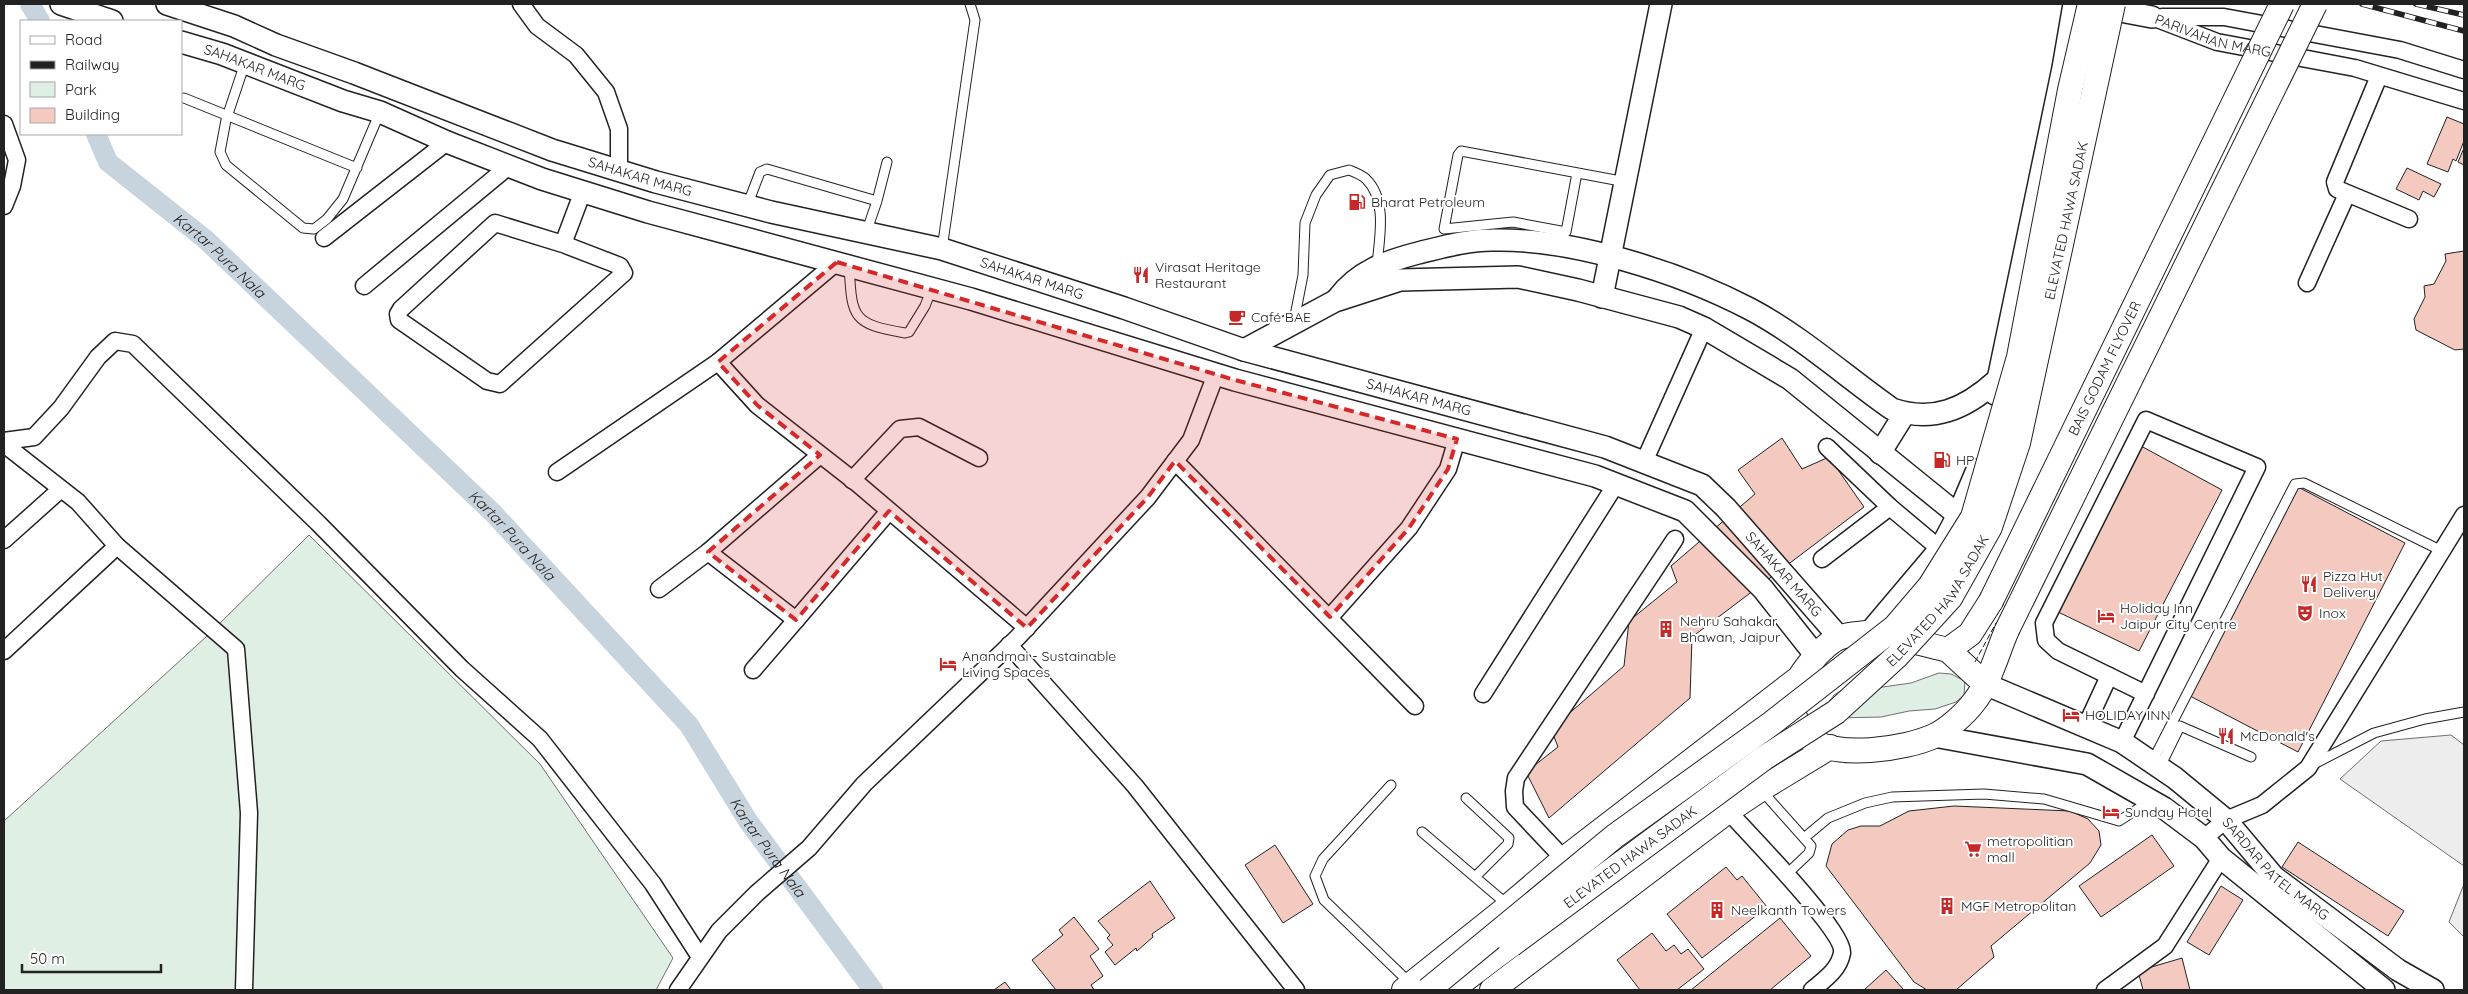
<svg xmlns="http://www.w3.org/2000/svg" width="2468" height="994" viewBox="0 0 2468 994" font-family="Quicksand,sans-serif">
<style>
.green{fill:#e0efe3;stroke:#6f6f6f}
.parking{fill:#ededed;stroke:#6f6f6f}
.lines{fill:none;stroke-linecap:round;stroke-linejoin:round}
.canal{stroke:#c7d3dd;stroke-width:20}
.building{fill:#f3c9c0;stroke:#222}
.service-casing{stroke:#222;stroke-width:11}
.minor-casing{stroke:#222;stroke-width:19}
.tertiary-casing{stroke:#222;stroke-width:24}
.secondary-casing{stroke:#222;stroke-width:26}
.service{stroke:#fff;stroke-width:9}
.minor{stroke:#fff;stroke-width:16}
.tertiary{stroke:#fff;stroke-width:21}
.secondary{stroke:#fff;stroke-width:24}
.rail-casing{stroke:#222;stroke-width:5.5}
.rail{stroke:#fff;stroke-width:4;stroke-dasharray:11;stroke-linecap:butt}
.secondary-bridge-casing{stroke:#222;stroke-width:26;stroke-linecap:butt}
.secondary-bridge{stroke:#fff;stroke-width:24}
.fence{stroke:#222;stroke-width:1;stroke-dasharray:6 2.5;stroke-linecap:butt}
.marked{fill:#d62828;fill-opacity:0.2;stroke:#d62828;stroke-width:4;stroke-dasharray:10 6;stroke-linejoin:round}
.labels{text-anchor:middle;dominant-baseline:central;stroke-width:4;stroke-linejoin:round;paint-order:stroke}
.street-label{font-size:14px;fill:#222;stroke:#fff}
.poi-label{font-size:14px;fill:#222;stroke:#fff;text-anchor:start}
.water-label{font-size:15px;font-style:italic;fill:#222;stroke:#fff}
</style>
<rect width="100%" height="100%" fill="#fff"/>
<path class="green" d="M309 535 540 764 673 958 656 990H4V821L207 636Z
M1939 673 1951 674 1965 681 1964 695 1956 702 1935 709 1909 711 1881 717 1835 718 1828 703 1834 695 1847 687 1876 688 1911 683Z"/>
<path class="parking" d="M2451 735 2464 745V866L2340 779 2381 741Z
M2464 884V937L2449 922Z"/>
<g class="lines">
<g class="canal">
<path d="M30 4 40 21"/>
<path id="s1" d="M96 134 108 162 205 239 493 513 689 725 748 821 873 990"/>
</g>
</g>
<path class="building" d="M2447 117 2464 124V141L2456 161 2453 159 2448 172 2427 164Z
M2464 148V165L2458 162Z
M2407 168 2441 184 2434 197 2423 191 2419 200 2396 189Z
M2464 251V349L2455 350 2416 330 2414 319 2425 297 2424 286 2434 284 2446 261 2445 254Z
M1782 438 1802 469 1829 457 1864 507 1692 637 1690 698 1549 818 1526 772 1558 747 1551 729 1624 666 1629 621 1677 582 1671 566 1755 494 1738 470Z
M2141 446 2222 490 2139 651 2056 611Z
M2298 487 2405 543 2298 752 2190 696Z
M1954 806 2070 811 2088 819 2099 831 2101 845 2090 863 1991 946 1994 957 1956 990H1927L1914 982 1826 866 1832 844 1848 830 1861 826H1880L1909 811Z
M2152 835 2174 866 2101 917 2079 886Z
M2298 842 2404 911 2388 936 2282 867Z
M1275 845 1313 904 1283 923 1245 865Z
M1726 867 1737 880 1742 876 1767 907 1702 958 1667 914Z
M1150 881 1175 918 1152 934 1153 937 1137 951 1136 948 1115 965 1105 952 1113 945 1107 938 1110 935 1098 921Z
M2221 886 2243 900 2209 955 2187 942Z
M1074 917 1099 949 1090 956 1103 976 1091 985 1094 990H1056L1032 960 1063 935 1059 930Z
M1780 918 1811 956 1770 990H1691Z
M1652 933 1666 951 1674 945 1681 954 1688 949 1704 969 1677 990H1640L1617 960Z
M2182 958 2190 990H2143L2138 971Z
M1886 970 1904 990H1864Z
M1005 982 1011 990H994Z"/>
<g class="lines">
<g class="service-casing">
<path id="service" d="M245 63 226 120 220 152 226 165 303 228 314 229 327 219 343 199 380 112
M184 98 357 168
M1577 173 1566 232 1513 222 1444 229 1458 155 1461 151 1626 182
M877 201 887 162
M747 206 760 172 767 169 877 201 866 233
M942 249 975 20 970 4
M849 265C852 317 851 324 905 333L909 332 925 306 932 288
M1294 321 1303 275 1305 223 1316 195 1330 175 1349 170C1354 172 1362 175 1366 179 1388 200 1379 240 1377 265
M2152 762 2295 484 2304 483 2442 551
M2312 765 2374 733 2425 719 2464 712
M2160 767 2180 726 2251 757
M1391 785 1323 859 1315 876 1324 900 1411 984
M1762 791 1811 846 1809 853 1786 875
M1466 798 1509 838 1508 844 1475 877
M1422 832 1509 906
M1804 838 1828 818 1865 803 1892 797 1984 794 2044 799 2119 821 2150 801"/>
</g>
<g class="minor-casing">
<g id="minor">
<path d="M521 4 537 26 576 55 606 92 619 129V171"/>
<path id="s2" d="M2152 17 2217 42 2355 68 2464 101"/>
<path d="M2162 17H2224L2400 50 2464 70"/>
<path d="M2379 76 2335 182 2337 189 2409 219"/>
<path d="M4 124 17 160 12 186 4 206"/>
<path d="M324 238 447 142"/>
<path d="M563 244 495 223 401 309 398 314 399 320 487 381 500 384 624 273 620 266 563 244 583 191"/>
<path d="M837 262 718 362 757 405 858 484 1027 628"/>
<path d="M2307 283 2347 194"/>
<path d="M364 286 509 166"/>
<path d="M4 441 34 437 61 408 98 357 115 341 133 344 318 523 462 669 540 739 653 884 700 957"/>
<path d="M4 444 78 502 117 546 4 651"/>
<path d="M1827 447 1890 507 1940 549"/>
<path d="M820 455 708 552 796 620 889 511"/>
<path d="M1175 461 1415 706"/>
<path d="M1644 462 1704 328"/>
<path d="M557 472 718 362"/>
<path d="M852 480 900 429 919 427 979 458"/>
<path d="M4 540 61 489"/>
<path d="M117 546 236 649 249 813 244 990"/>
<path d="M1822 559 1890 507"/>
<path d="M659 589 708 552"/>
<path d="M1330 617 1409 528 1448 469 1457 439"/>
<path d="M1009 645 1135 786 1296 990"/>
<path d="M753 670 796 620"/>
<path d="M1483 694 1616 484"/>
<path d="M2085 728 2109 676"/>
<path d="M2122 742 2257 467 2146 420 2044 623 2046 640 2058 651 2146 694"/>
<path d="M1728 811C1747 832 1845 932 1842 953 1839 970 1824 980 1812 990"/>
<path d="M2204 838 2226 820 2262 805 2308 768 2464 515"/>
<path d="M1564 859 1515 807 1514 791 1516 778 1675 539"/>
<path d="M678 990 719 931 757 893 809 848 864 784 1018 637 1148 497 1191 440 1216 374"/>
<path d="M2105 990 2165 946 2221 858"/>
</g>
</g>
<g class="tertiary-casing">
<g id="tertiary">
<path d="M61 4 112 21"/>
<path id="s3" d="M167 4 234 26 276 45 354 73 552 150 656 182 771 212 942 249 1124 308 1244 350 1605 447 1702 485 1726 508 1839 637"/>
<path d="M2094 6 2152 17"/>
<path id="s4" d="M181 42 222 54 343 101 380 112 447 142 542 179 648 212 971 299 1235 380 1595 476 1685 511 1763 589 1816 656"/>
<path d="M1602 297 1661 4"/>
<path d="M1338 298C1358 271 1387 261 1418 253 1443 247 1467 240 1492 240 1572 238 1679 272 1750 309 1801 336 1845 376 1892 409 1933 423 1965 409 1996 381"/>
<path d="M1244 350 1335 301 1400 280 1518 277 1578 290 1679 317 1704 328 1790 379 1958 515"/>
<path d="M1995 394 2063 68 2074 4"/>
<path d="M1880 453 1905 413"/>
<path d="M1869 633 1940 549 1958 515 1977 470"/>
<path id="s5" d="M1985 684 2122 742 2175 778 2226 820 2274 877 2398 970 2433 990"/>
<path d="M1934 736 2087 764 2164 808 2204 838 2221 858 2384 990"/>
</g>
</g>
<g class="secondary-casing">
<path id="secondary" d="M1991 601 1970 634 1948 650C1930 646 1883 632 1867 633 1859 634 1848 634 1841 637 1824 642 1794 679 1791 697 1790 710 1799 730 1809 738 1834 760 1906 749 1934 736 1947 730 1965 714 1974 702 1990 682 1997 653 2007 630
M1948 650 1985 684
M1404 990 1503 911 1564 859 1799 678
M1451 990 1511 945
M1492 990 1728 811 1761 789 1830 747"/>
</g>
<use href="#service" class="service"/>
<use href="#minor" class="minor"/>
<use href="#tertiary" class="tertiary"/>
<use href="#secondary" class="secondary"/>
<g class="rail-casing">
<path id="rail" d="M2362 4 2464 31
M2416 4 2464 15"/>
</g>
<use href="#rail" class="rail"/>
<g class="secondary-bridge-casing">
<g id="secondary-bridge">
<path id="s6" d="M1991 601 2282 4"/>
<path d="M2007 630 2315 4"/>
<path id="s7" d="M1511 945 1764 758 1836 712 1897 656 1950 598 1990 527 2018 443 2113 4"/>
<path d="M1428 990 1615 836 1772 723 1895 627 1930 586 1973 517 2019 357 2070 90 2090 4"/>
</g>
</g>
<use href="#secondary-bridge" class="secondary-bridge"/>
<path class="fence" d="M1975 662 1996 623"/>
</g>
<path class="marked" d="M837 262 1235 380 1457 439 1448 469 1409 528 1330 617 1175 461 1148 497 1027 628 889 511 796 620 708 552 820 455 757 405 718 362Z"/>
<defs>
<g id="fuel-bare" transform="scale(1.35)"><path d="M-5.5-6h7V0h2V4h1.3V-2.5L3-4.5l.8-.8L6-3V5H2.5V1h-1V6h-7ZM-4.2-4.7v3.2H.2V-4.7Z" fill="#c62828" stroke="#fff" stroke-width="2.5" paint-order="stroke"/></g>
<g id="restaurant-bare" transform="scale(1.35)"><path d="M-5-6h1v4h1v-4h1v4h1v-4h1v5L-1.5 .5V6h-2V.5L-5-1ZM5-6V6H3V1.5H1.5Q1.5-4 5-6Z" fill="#c62828" stroke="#fff" stroke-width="2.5" paint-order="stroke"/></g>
<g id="cafe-bare" transform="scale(1.35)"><path d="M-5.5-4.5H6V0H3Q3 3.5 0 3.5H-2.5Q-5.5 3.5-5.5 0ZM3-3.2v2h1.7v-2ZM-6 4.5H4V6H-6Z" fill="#c62828" stroke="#fff" stroke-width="2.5" paint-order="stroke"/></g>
<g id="theatre-bare" transform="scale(1.35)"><path d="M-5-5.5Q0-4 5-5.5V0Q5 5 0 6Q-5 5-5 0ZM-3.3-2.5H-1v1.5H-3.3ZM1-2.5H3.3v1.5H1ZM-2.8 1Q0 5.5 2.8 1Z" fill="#c62828" stroke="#fff" stroke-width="2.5" paint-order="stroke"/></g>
<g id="hotel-bare" transform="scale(1.35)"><path d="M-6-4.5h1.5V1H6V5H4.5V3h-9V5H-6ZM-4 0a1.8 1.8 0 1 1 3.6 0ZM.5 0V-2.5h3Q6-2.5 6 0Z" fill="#c62828" stroke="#fff" stroke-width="2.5" paint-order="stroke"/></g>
<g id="building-bare" transform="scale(1.35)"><path d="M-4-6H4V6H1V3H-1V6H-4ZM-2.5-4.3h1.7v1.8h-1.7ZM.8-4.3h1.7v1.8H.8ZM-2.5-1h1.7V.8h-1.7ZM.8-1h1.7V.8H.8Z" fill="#c62828" stroke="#fff" stroke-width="2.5" paint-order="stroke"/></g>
<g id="supermarket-bare" transform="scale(1.35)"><path d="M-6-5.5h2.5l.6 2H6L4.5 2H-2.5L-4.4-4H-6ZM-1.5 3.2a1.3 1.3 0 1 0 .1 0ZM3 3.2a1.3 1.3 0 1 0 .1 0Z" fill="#c62828" stroke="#fff" stroke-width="2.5" paint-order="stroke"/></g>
</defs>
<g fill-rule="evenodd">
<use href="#fuel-bare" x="1357" y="202"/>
<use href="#restaurant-bare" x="1141" y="275"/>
<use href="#cafe-bare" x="1237" y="317"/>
<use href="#fuel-bare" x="1942" y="460"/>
<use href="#restaurant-bare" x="2309" y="584"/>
<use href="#theatre-bare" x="2305" y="613"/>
<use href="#hotel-bare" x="2106" y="616"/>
<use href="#building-bare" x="1666" y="629"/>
<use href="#hotel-bare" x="948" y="664"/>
<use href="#hotel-bare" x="2071" y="715"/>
<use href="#restaurant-bare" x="2226" y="736"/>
<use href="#hotel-bare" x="2111" y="812"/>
<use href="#supermarket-bare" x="1973" y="849"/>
<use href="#building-bare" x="1947" y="906"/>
<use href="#building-bare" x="1717" y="910"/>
</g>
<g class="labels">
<g class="street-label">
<text stroke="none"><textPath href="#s2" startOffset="64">PARIVAHAN MARG</textPath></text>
<text stroke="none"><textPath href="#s4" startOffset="78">SAHAKAR MARG</textPath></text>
<text stroke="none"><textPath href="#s3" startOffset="504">SAHAKAR MARG</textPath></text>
<text stroke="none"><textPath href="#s7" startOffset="959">ELEVATED HAWA SADAK</textPath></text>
<text stroke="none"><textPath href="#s3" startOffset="909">SAHAKAR MARG</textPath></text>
<text stroke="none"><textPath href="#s6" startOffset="259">BAIS GODAM FLYOVER</textPath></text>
<text stroke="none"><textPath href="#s3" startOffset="1314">SAHAKAR MARG</textPath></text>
<text stroke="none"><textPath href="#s3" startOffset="1732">SAHAKAR MARG</textPath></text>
<text stroke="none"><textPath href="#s7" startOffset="552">ELEVATED HAWA SADAK</textPath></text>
<text stroke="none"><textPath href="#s7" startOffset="148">ELEVATED HAWA SADAK</textPath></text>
<text stroke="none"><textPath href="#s5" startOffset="349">SARDAR PATEL MARG</textPath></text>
</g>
<g class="poi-label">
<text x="1371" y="202">Bharat Petroleum</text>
<text x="1155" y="267">Virasat Heritage<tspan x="1155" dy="16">Restaurant</tspan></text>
<text x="1251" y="317">Café BAE</text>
<text x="1956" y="460">HP</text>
<text x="2323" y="576">Pizza Hut<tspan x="2323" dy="16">Delivery</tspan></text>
<text x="2120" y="608">Holiday Inn<tspan x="2120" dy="16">Jaipur City Centre</tspan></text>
<text x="2319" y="613">Inox</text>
<text x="1680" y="621">Nehru Sahakar<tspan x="1680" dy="16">Bhawan, Jaipur</tspan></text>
<text x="962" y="656">Anandmai - Sustainable<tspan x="962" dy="16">Living Spaces</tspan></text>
<text x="2085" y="715">HOLIDAY INN</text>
<text x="2240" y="736">McDonald's</text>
<text x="2125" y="812">Sunday Hotel</text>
<text x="1987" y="841">metropolitian<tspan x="1987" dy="16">mall</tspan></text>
<text x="1961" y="906">MGF Metropolitan</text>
<text x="1731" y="910">Neelkanth Towers</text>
</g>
<g class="water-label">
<text stroke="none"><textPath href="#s1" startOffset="176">Kartar Pura Nala</textPath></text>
<text stroke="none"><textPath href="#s1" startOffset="581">Kartar Pura Nala</textPath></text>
<text stroke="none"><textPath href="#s1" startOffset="986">Kartar Pura Nala</textPath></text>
</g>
</g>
<rect width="2468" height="994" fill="none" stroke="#222222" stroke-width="10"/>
<rect x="20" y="20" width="162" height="115" fill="#ffffff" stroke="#a7a7a7"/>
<rect x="30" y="36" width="25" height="8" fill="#ffffff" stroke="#a7a7a7"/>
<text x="65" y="45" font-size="15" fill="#222222">Road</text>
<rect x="30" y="61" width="25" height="8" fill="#222222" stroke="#a7a7a7"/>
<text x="65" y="70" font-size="15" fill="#222222">Railway</text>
<rect x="30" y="82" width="25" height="15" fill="#e0efe3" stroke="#a7a7a7"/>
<text x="65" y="95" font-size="15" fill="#222222">Park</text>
<rect x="30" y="108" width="25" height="15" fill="#f3c9c0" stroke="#a7a7a7"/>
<text x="65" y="120" font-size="15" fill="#222222">Building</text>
<path d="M22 964v8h139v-8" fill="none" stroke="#222222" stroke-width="2.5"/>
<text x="30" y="964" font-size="15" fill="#222222" stroke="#ffffff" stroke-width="4" paint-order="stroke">50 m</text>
</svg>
